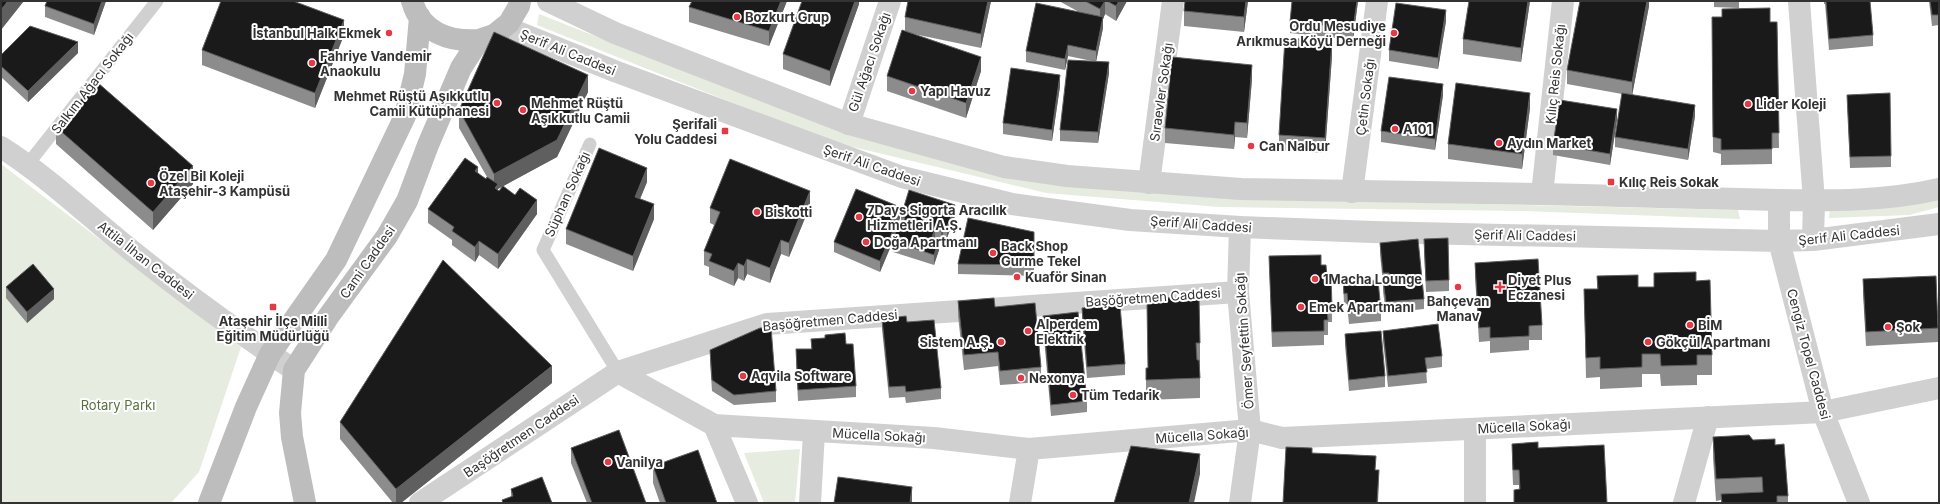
<svg xmlns="http://www.w3.org/2000/svg" width="1940" height="504" viewBox="0 0 1940 504" font-family="Inter,sans-serif">
<style>
.green{fill:#e6ecdf}
.lines{fill:none;stroke-linecap:round;stroke-linejoin:round}
.path{stroke:#cdcdcd;stroke-width:2.5;stroke-dasharray:2 2;stroke-linecap:butt}
.service{stroke:#d0d0d0;stroke-width:13}
.minor{stroke:#d0d0d0;stroke-width:22}
.tertiary{stroke:#d0d0d0;stroke-width:22}
.secondary{stroke:#bdbdbd;stroke-width:22}
.wall{fill:#8c8c8c;fill-rule:evenodd}
.shaded-wall{fill:#5f5f5f}
.building{fill:#1a1a1a;stroke:#5f5f5f}
.poi-dot{fill:#e63946;stroke:#fff;stroke-width:1.5}
.labels{text-anchor:middle;dominant-baseline:central;stroke-width:4;stroke-linejoin:round;paint-order:stroke}
.poi-label{font-size:13px;font-weight:bold;fill:#333;stroke:#fff;text-anchor:start}
.street-label{font-size:13px;fill:#333;stroke:#fff}
.park-label{font-size:13px;fill:#56703f;stroke:#fff}
</style>
<rect width="100%" height="100%" fill="#fff"/>
<path class="green" d="M539 14 839 132 1047 184 1219 198 1738 210 1740 219 1521 211 1220 207 1046 193 828 141 537 25Z
M1 164 241 347 199 472 171 503H1Z
M1939 197V207L1909 215 1829 218 1830 209Z
M800 449 795 503H764L744 453Z"/>
<g class="lines">
<path class="path" d="M597 124 608 97"/>
<path class="service" d="M590 144 543 250 618 372
M28 164 157 1"/>
<path class="minor" d="M1799 1 1814 201
M849 124 890 1
M1 147C50 178 91 219 137 255 187 295 240 333 294 370
M1149 183 1173 1
M1352 192 1377 1
M1542 194 1563 1
M618 372 714 425 934 438 1029 449 1250 430 1282 438 1823 412 1939 388
M714 425 747 503
M420 503 618 372 767 324 1238 292
M810 503 814 432
M1020 503 1029 449
M1240 503 1250 430 1238 292 1240 227
M1475 503V429
M1684 503 1708 417"/>
<path class="tertiary" d="M548 1 615 33 849 124 1004 167 1067 176 1241 189 1542 194 1779 200C1832 201 1887 201 1939 189
M494 35 515 31 617 72 902 177 1012 204 1130 220 1240 227 1373 232 1779 241 1813 240 1939 224
M1779 200V241L1823 412 1859 503
M1813 240 1814 201"/>
<path class="secondary" d="M412 1C421 33 450 42 479 40
M209 503 246 407 270 354 336 260 405 116 415 74 420 17
M305 503 292 437 290 413 294 370 328 317 387 236 407 201 428 145 461 68 479 40 494 35 509 23 519 6 520 1"/>
</g>
<path class="wall" d="M47 1H106L94 35 45 17V6Z
M787 1 769 46 689 22V7Z
M859 1V4L830 86 783 69V54Z
M991 1 981 48 909 33 981 71 966 118 887 91V76L905 31V17Z
M1059 1H1127L1116 21 1105 14 1103 19V28L1096 61 1109 73 1098 143 1060 141V130L1092 61 1068 56 1065 70 1026 62V51L1079 12Z
M1248 1 1244 32 1184 26V11Z
M1358 1 1353 40 1290 33V22Z
M1530 1 1521 62 1463 54V39Z
M1649 1V6L1632 95 1695 116 1688 160 1615 147V137L1622 94 1567 84V70Z
M1714 1H1739V8L1714 7Z
M1824 1H1870L1873 35V46L1829 50 1825 4H1824Z
M1929 1H1939V25L1932 26Z
M1712 17H1722L1770 22H1777L1779 148H1772V164L1721 165V154L1713 152Z
M1446 21 1438 69 1389 61V50Z
M344 35 315 108 202 65V50Z
M78 53 28 102 1 77V55Z
M1332 56 1325 153 1279 150V135Z
M1252 79 1247 138 1235 137 1234 149 1165 143V128Z
M1060 86 1052 141 1003 134V123Z
M588 92 557 157 503 186 537 214 498 269 479 255 475 262 452 245V240L428 223V209L478 174 486 179 487 177 459 128V110ZM502 186 499 191 498 190V189Z
M1443 95 1435 150 1381 142V131Z
M1847 95 1891 156V167L1850 168Z
M1530 108 1522 169 1448 159V144Z
M1617 120 1610 165 1553 155V144Z
M56 127 193 184 153 230 56 144Z
M647 182 640 199 654 219 633 271 566 244V229Z
M810 206 789 257 781 254 770 283 747 274 744 281 738 278 734 286 709 275V267L704 265V251L714 225 710 223V208Z
M901 216H955L947 238 943 237 941 242 939 241V250L934 265 893 252V241L894 238 880 272 834 252V242L900 218 897 226V230L901 226Z
M1034 232V276L958 274V264Z
M1380 243 1424 299V309L1386 313 1383 292V284L1380 254Z
M1424 250 1449 280V291L1426 292Z
M1269 256 1321 265 1327 277 1332 307V322H1328V335H1324V345L1272 347Z
M1475 263 1542 325V340H1529V350L1490 353V341L1479 342 1475 277Z
M1597 276 1638 287H1654L1696 281 1712 355V375H1697V385L1661 386 1660 374H1642V387L1600 389V377L1586 378 1584 289H1597Z
M1343 279 1360 281 1381 311V321L1349 324 1347 304 1344 305Z
M1863 279 1938 328V342L1866 346 1863 294Z
M6 287 54 299 27 323 6 298Z
M1160 298 1200 343V398L1146 400V368H1148L1147 303H1160Z
M958 301 995 307 1041 367V382L1000 385 998 366 964 370 958 316Z
M1082 308 1125 364V375L1087 378 1082 319Z
M1043 316 1087 401V412L1051 416 1043 327Z
M882 319 907 322 941 388V399L906 403 905 397 889 398 882 329Z
M1383 331 1442 356V367L1426 369 1427 383 1388 387 1383 341Z
M1345 334 1385 376V387L1349 391 1345 345Z
M825 335 846 344 856 386V397L798 401 796 360V349H811V339L825 338Z
M710 350 776 391V402L734 405 712 391 710 361Z
M552 383 401 503H393L340 439V422Z
M1713 437 1753 440 1775 445 1788 496V503H1721V500L1716 501 1713 458Z
M1512 444 1538 448 1607 503H1514V490L1519 489V485H1513L1512 459Z
M571 448 646 503H587L571 463Z
M653 466 717 503H660L653 483Z
M511 489 552 503H502V500L511 497Z"/>
<path class="shaded-wall" d="M8 1H24L1 30V10Z
M102 1H106L94 35V24Z
M781 1H787L769 46V31Z
M855 1H859V4L830 86V71Z
M988 1H991L981 48V34Z
M1105 1V14L1103 19V28L1096 62V51L1100 24V9Z
M1119 1H1127L1116 21V6Z
M1246 1H1248L1244 32V17Z
M1357 1H1358L1353 40V29Z
M1528 1H1530L1521 62V48Z
M1647 1H1649V6L1632 96V82Z
M1446 10V21L1438 69V58Z
M344 20V35L315 108V93Z
M1332 41V56L1325 153V138Z
M78 42V53L28 102V91Z
M1068 45V56L1065 70V59Z
M981 57V71L966 118V103Z
M1109 62V73L1098 143V132Z
M1252 65V79L1247 138V123Z
M588 75V92L557 157 498 189V199L494 191V174Z
M1060 75V86L1052 141V130Z
M1443 84V95L1435 150V139Z
M1530 93V108L1522 169V154Z
M1695 105V116L1688 160V149Z
M1617 109V120L1610 165V154Z
M1235 122V137L1234 149V135Z
M193 166V184L153 230V212Z
M478 167V181L475 171Z
M647 168V182L635 211V197Z
M810 191V206L789 257V243Z
M537 200V214L498 269V254Z
M654 204V219L633 271V256Z
M955 205V216L947 238V227Z
M900 207V218L897 226V232L880 272V261Z
M943 226V237L941 242V231Z
M935 229V240L932 237Z
M939 239V250L934 265V255Z
M781 240V254L770 283V268Z
M479 241V255L475 262V247Z
M747 259V274L744 281V266Z
M738 263V278L734 286V271Z
M54 289V299L27 323V312Z
M552 366V383L401 503H396V489Z
M1200 454V474L1194 503H1189Z
M1379 470 1378 503H1377Z
M912 487V503H910Z"/>
<path class="building" d="M1 1H8L1 10Z
M47 1H102L94 24 45 6Z
M221 1H293L344 20 315 93 202 50Z
M692 1H781L769 31 689 7Z
M802 1H855L830 71 783 54Z
M908 1H988L981 34 905 17Z
M1085 1H1105L1100 9Z
M1107 1H1119L1116 6Z
M1185 1H1246L1244 17 1184 11Z
M1292 1H1357L1353 29 1290 22Z
M1469 1H1528L1521 48 1463 39Z
M1580 1H1647L1632 82 1567 70Z
M1826 1H1870L1873 35 1829 39Z
M1930 1H1939V15H1932Z
M1036 3 1103 17 1096 51 1068 45 1065 59 1026 51Z
M1396 3 1446 10 1438 58 1389 50Z
M1770 8V22H1777L1779 133H1772V149L1721 150V139L1713 137 1712 17H1722V9Z
M30 26 78 42 28 91 1 66V55Z
M902 30 981 57 966 103 887 76Z
M494 32 588 75 557 140 494 174 459 110Z
M1285 38 1332 41 1325 138 1279 135Z
M1172 57 1252 65 1247 123 1235 122 1234 135 1165 128Z
M1068 60 1109 62 1098 132 1060 130Z
M1011 68 1060 75 1052 130 1003 123Z
M1389 77 1443 84 1435 139 1381 131Z
M97 82 193 166 153 212 56 127Z
M1456 83 1530 93 1522 154 1448 144Z
M1622 93 1695 105 1688 149 1615 137Z
M1890 93 1891 156 1850 157 1847 95Z
M1560 100 1617 109 1610 154 1553 144Z
M599 148 647 168 635 197 654 204 633 256 566 229Z
M465 158 478 167 475 171 486 179 487 177 498 184 495 188 499 191 503 186 515 195 520 188 537 200 498 254 479 241 475 247 452 231 454 227 428 209Z
M730 159 810 191 789 243 781 240 770 268 747 259 744 266 738 263 734 271 709 261 712 254 704 251 720 212 710 208Z
M856 189 900 207 895 220 897 221 880 261 834 242Z
M909 190 955 205 947 227 943 226 941 231 935 229 932 237 939 239 934 255 893 241 898 225 902 226 905 218 901 216Z
M968 218 1034 232V265L958 264Z
M1448 238 1449 280 1426 281 1424 239Z
M1418 239 1424 299 1386 302 1383 281 1390 280 1389 273H1383L1380 243Z
M1321 255V265H1326L1327 277H1331L1332 307 1327 308 1328 320H1324V331L1272 332 1269 256Z
M1538 259 1542 325 1529 326V336L1490 338V327L1479 328 1475 263Z
M443 260 552 366 396 489 340 422Z
M33 264 54 289 27 312 6 287Z
M1696 272V281L1710 280 1712 355H1697V365L1661 366 1660 354H1642V367L1600 369V357L1586 358 1584 289H1598L1597 276 1638 275V287H1654V273Z
M1936 276 1938 328 1866 332 1863 279Z
M1360 278V281L1378 280 1381 311 1349 313 1347 293 1344 294 1343 279Z
M1199 297 1200 343H1196L1197 360H1199L1200 378 1146 380V368H1148L1147 303H1160V298Z
M994 298 995 307 1035 303 1041 367 1000 371 998 352 964 355 958 301Z
M1120 305 1125 364 1087 367 1082 308Z
M1078 312 1087 401 1051 405 1043 316Z
M906 316 907 322 934 320 941 388 906 392 905 386 889 387 882 319Z
M1438 324 1442 356 1425 358 1427 372 1388 376 1383 331Z
M771 327 776 391 734 395 712 380 710 350 760 328Z
M1381 331 1385 376 1349 380 1345 334Z
M845 333 846 344H853L856 386 798 390 796 349H812L811 339 825 338V335Z
M619 430 646 503H592L571 448Z
M1749 435 1753 440 1775 439V445L1784 444 1788 496H1777V503H1722L1721 494 1763 492 1762 477 1716 479 1713 437Z
M1538 442V448L1604 445 1607 503H1514V490L1520 489 1519 470H1513L1512 444Z
M1131 446 1200 454 1189 503H1114Z
M1286 447 1312 448V453L1376 456 1375 470H1379L1377 503H1283Z
M698 450 717 503H666L653 466Z
M542 477 552 503H503L502 500 513 496 511 489Z
M838 477 912 487 910 503H834Z"/>
<g class="poi-dot">
<circle cx="737" cy="17" r="4"/>
<circle cx="389" cy="33" r="4"/>
<circle cx="1394" cy="33" r="4"/>
<circle cx="312" cy="63" r="4"/>
<circle cx="912" cy="91" r="4"/>
<circle cx="497" cy="103" r="4"/>
<circle cx="1748" cy="104" r="4"/>
<circle cx="523" cy="110" r="4"/>
<circle cx="1395" cy="129" r="4"/>
<rect x="721" y="127" width="8" height="8" rx="2"/>
<circle cx="1499" cy="143" r="4"/>
<circle cx="1251" cy="146" r="4"/>
<rect x="1607" y="178" width="8" height="8" rx="2"/>
<circle cx="151" cy="183" r="4"/>
<circle cx="757" cy="212" r="4"/>
<circle cx="859" cy="217" r="4"/>
<circle cx="866" cy="242" r="4"/>
<circle cx="993" cy="253" r="4"/>
<circle cx="1017" cy="277" r="4"/>
<circle cx="1315" cy="279" r="4"/>
<circle cx="1458" cy="287" r="4"/>
<path d="M1498 281h4v4h4v4h-4v4h-4v-4h-4v-4h4z"/>
<rect x="269" y="303" width="8" height="8" rx="2"/>
<circle cx="1301" cy="307" r="4"/>
<circle cx="1690" cy="325" r="4"/>
<circle cx="1888" cy="327" r="4"/>
<circle cx="1028" cy="331" r="4"/>
<circle cx="1001" cy="342" r="4"/>
<circle cx="1648" cy="342" r="4"/>
<circle cx="743" cy="376" r="4"/>
<circle cx="1021" cy="378" r="4"/>
<circle cx="1073" cy="395" r="4"/>
<circle cx="608" cy="462" r="4"/>
</g>
<g class="labels">
<g class="poi-label">
<text x="745" y="17">Bozkurt Grup</text>
<text x="1386" y="26" text-anchor="end">Ordu Mesudiye<tspan x="1386" dy="15">Arıkmusa Köyü Derneği</tspan></text>
<text x="381" y="33" text-anchor="end">İstanbul Halk Ekmek</text>
<text x="320" y="56">Fahriye Vandemir<tspan x="320" dy="15">Anaokulu</tspan></text>
<text x="920" y="91">Yapı Havuz</text>
<text x="489" y="96" text-anchor="end">Mehmet Rüştü Aşıkkutlu<tspan x="489" dy="15">Camii Kütüphanesi</tspan></text>
<text x="531" y="103">Mehmet Rüştü<tspan x="531" dy="15">Aşıkkutlu Camii</tspan></text>
<text x="1756" y="104">Lider Koleji</text>
<text x="717" y="124" text-anchor="end">Şerifali<tspan x="717" dy="15">Yolu Caddesi</tspan></text>
<text x="1403" y="129">A101</text>
<text x="1507" y="143">Aydın Market</text>
<text x="1259" y="146">Can Nalbur</text>
<text x="159" y="176">Özel Bil Koleji<tspan x="159" dy="15">Ataşehir-3 Kampüsü</tspan></text>
<text x="1619" y="182">Kılıç Reis Sokak</text>
<text x="867" y="210">7Days Sigorta Aracılık<tspan x="867" dy="15">Hizmetleri A.Ş.</tspan></text>
<text x="765" y="212">Biskotti</text>
<text x="874" y="242">Doğa Apartmanı</text>
<text x="1001" y="246">Back Shop<tspan x="1001" dy="15">Gurme Tekel</tspan></text>
<text x="1025" y="277">Kuaför Sinan</text>
<text x="1323" y="279">1Macha Lounge</text>
<text x="1508" y="280">Diyet Plus<tspan x="1508" dy="15">Eczanesi</tspan></text>
<text x="1458" y="301" text-anchor="middle">Bahçevan<tspan x="1458" dy="15">Manav</tspan></text>
<text x="1309" y="307">Emek Apartmanı</text>
<text x="273" y="321" text-anchor="middle">Ataşehir İlçe Milli<tspan x="273" dy="15">Eğitim Müdürlüğü</tspan></text>
<text x="1036" y="324">Alperdem<tspan x="1036" dy="15">Elektrik</tspan></text>
<text x="1698" y="325">BİM</text>
<text x="1896" y="327">Şok</text>
<text x="993" y="342" text-anchor="end">Sistem A.Ş.</text>
<text x="1656" y="342">Gökçül Apartmanı</text>
<text x="751" y="376">Aqvila Software</text>
<text x="1029" y="378">Nexonya</text>
<text x="1081" y="395">Tüm Tedarik</text>
<text x="616" y="462">Vanilya</text>
</g>
<g class="street-label">
<text transform="translate(568 52) rotate(22)">Şerif Ali Caddesi</text>
<text transform="translate(869 62) rotate(-71)">Gül Ağacı Sokağı</text>
<text transform="translate(1555 74) rotate(-84)">Kılıç Reis Sokağı</text>
<text transform="translate(92 83) rotate(-52)">Salkım Ağacı Sokağı</text>
<text transform="translate(1161 92) rotate(-82)">Sıraevler Sokağı</text>
<text transform="translate(1365 97) rotate(-83)">Çetin Sokağı</text>
<text transform="translate(872 165) rotate(19)">Şerif Ali Caddesi</text>
<text transform="translate(567 194) rotate(-66)">Süphan Sokağı</text>
<text transform="translate(1201 224) rotate(4)">Şerif Ali Caddesi</text>
<text transform="translate(1525 235) rotate(1)">Şerif Ali Caddesi</text>
<text transform="translate(1849 235) rotate(-6)">Şerif Ali Caddesi</text>
<text transform="translate(146 260) rotate(38)">Attila İlhan Caddesi</text>
<text transform="translate(367 262) rotate(-55)">Cami Caddesi</text>
<text transform="translate(1153 297) rotate(-4)">Başöğretmen Caddesi</text>
<text transform="translate(830 320) rotate(-5)">Başöğretmen Caddesi</text>
<text transform="translate(1244 341) rotate(-94)">Ömer Seyfettin Sokağı</text>
<text transform="translate(1809 354) rotate(75)">Cengiz Topel Caddesi</text>
<text transform="translate(1524 426) rotate(-3)">Mücella Sokağı</text>
<text transform="translate(879 435) rotate(3)">Mücella Sokağı</text>
<text transform="translate(1202 435) rotate(-4)">Mücella Sokağı</text>
<text transform="translate(521 436) rotate(-34)">Başöğretmen Caddesi</text>
</g>
<g class="park-label">
<text x="118" y="405">Rotary Parkı</text>
</g>
</g>
<rect width="1940" height="504" fill="none" stroke="#333333" stroke-width="4"/>
</svg>
